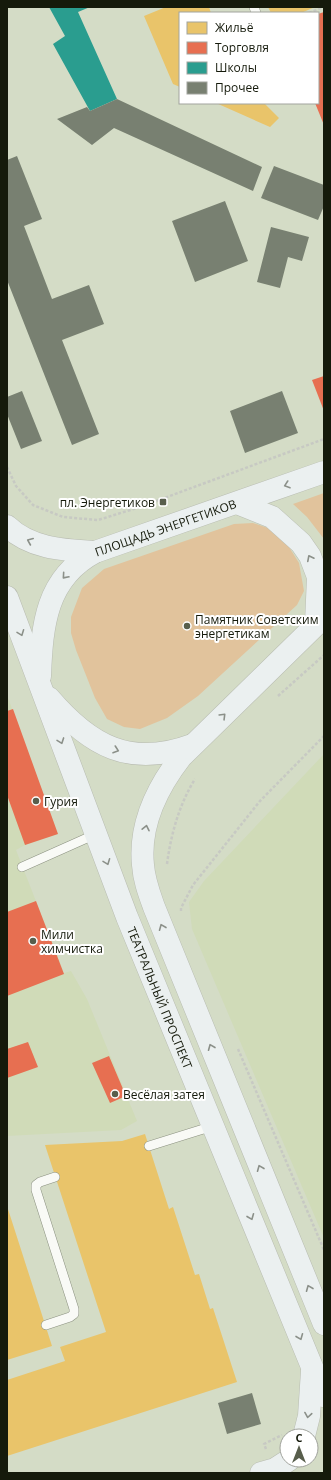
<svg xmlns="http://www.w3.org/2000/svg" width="331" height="1480" viewBox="0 0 331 1480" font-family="'Open Sans',sans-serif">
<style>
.built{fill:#d0dbb8}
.green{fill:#e1c39c}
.homes{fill:#e9c46a}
.shops{fill:#e76f51}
.schools{fill:#2a9d8f}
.building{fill:#788071}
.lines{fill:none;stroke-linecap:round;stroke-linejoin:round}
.service-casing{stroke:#8b9180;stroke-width:10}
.primary-casing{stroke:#b8bcb1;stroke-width:23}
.path{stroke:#c7c9c3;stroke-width:2.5;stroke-dasharray:3 2;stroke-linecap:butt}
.service{stroke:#f9faf6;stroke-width:9}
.primary{stroke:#ebf0f0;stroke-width:22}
.oneway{stroke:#8b9089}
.poi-dot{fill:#585e4c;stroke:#fff;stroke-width:1.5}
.labels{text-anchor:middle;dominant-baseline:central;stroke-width:4;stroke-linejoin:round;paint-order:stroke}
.poi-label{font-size:12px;fill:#151a0b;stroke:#fff;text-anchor:start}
.street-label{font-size:12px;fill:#151a0b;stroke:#fff}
</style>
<rect width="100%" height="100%" fill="#d4dcc6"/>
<path class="built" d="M7 695 58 834 25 845 16 850 64 973 71 971 87 999 137 1121 121 1130 7 1136Z
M324 754V1238L192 929 189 902 204 881Z"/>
<path class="green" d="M324 493V539L307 517 293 504Z
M253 523 268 528 284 539 299 563 304 591 297 605 198 696 167 718 140 729 124 727 107 719 95 698 76 650 71 633V617L82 588 104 569 234 524Z"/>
<path class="homes" d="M166 7H209L211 13H180V87L173 84 144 16Z
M268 7H315L301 13H271Z
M216 103H264L279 118 270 127Z
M145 1134 169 1209 173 1207 195 1275 199 1274 210 1309 213 1308 237 1382 7 1456V1380L65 1361 60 1347 106 1332 45 1145 122 1141Z
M7 1206 52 1346 7 1360Z"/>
<path class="shops" d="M324 12V125L315 103H318V14Z
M324 376V411L312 380Z
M13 709 58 834 25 845 7 795V711Z
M36 901 64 974 7 996V912Z
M28 1042 38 1067 7 1078V1049Z
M109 1056 126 1096 110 1103 92 1063Z"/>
<path class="schools" d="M49 7H90L78 12 117 99 90 111 53 44 65 36Z"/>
<path class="building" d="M117 99 262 167 253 191 114 128 92 145 57 119 87 107 90 111Z
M17 156 42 219 24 226 52 299 89 285 104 324 62 340 99 434 72 445 7 280V160Z
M274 166 324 185V206L318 220 261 198Z
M225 201 248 261 195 282 172 221Z
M271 227 309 237 302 261 288 257 280 288 257 282Z
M22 391 42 441 21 449 7 414V397Z
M282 391 298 433 245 453 230 411Z
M252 1393 261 1424 227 1434 218 1403Z"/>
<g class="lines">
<g class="service-casing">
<path id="service" d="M254 7 256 13
M22 867 96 834
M149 1146 213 1126
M46 1325 70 1317 74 1314V1309L36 1190V1185L40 1182 55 1177"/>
</g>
<g class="primary-casing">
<g id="primary">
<path d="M237 503 272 517 301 543 310 556 318 577 316 623"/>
<path d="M7 526C31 549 64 550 95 552"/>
<path id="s1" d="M7 597 127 917 324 1396"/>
<path d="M324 617 181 757C157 788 139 826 143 865 144 880 149 893 154 907L324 1324"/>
<path id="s2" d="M40 676C42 625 46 578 95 552L324 472"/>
<path d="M49 698C90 746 130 768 192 745"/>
<path d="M304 1436 309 1416 312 1371"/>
<path d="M261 1473 275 1469 289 1460"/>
</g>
</g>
<path class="path" d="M309 13 323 7
M7 467 16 486 33 505 63 517 98 520 140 507 324 439
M278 696 324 655
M167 864C171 834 179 805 195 779
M181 911V908L193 885 260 801 324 736
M238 1049 324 1250
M266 1449 264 1444 282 1435"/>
<use href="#service" class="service"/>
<use href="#primary" class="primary"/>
</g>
<defs><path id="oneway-chevron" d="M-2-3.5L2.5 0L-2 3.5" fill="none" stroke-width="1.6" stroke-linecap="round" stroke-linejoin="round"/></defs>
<g class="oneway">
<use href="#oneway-chevron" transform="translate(287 485) rotate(161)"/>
<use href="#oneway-chevron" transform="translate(30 541) rotate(-157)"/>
<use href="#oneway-chevron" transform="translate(310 558) rotate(-117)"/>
<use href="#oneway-chevron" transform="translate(65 576) rotate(131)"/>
<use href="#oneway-chevron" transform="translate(21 633) rotate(69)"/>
<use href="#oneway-chevron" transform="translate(223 716) rotate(-45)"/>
<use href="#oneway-chevron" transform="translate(61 741) rotate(70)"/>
<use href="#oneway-chevron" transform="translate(116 750) rotate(19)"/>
<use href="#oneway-chevron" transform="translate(146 828) rotate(-78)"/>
<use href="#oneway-chevron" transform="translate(107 862) rotate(69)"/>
<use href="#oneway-chevron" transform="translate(162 927) rotate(-112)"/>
<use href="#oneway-chevron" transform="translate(211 1047) rotate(-112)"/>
<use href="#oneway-chevron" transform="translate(260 1168) rotate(-112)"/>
<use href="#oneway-chevron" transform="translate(251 1217) rotate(68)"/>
<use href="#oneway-chevron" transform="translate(309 1288) rotate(-112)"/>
<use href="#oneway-chevron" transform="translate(300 1337) rotate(68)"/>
<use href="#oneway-chevron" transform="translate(308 1415) rotate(99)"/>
</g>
<g class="poi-dot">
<rect x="159" y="498" width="8" height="8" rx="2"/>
<circle cx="187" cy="626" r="4"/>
<circle cx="36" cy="801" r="4"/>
<circle cx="33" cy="941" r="4"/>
<circle cx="115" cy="1094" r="4"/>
</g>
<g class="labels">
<g class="poi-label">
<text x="155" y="502" text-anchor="end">пл. Энергетиков</text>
<text x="195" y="619">Памятник Советским<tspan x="195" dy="14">энергетикам</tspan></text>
<text x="44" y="801">Гурия</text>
<text x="41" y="934">Мили<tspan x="41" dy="14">химчистка</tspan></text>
<text x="123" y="1094">Весёлая затея</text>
</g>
<g class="street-label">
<text stroke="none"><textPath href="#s2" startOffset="218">ПЛОЩАДЬ ЭНЕРГЕТИКОВ</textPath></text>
<text stroke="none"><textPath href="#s1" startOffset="429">ТЕАТРАЛЬНЫЙ ПРОСПЕКТ</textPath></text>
</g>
</g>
<rect width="331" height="1480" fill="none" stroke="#151a0b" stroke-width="16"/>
<rect x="179" y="12" width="140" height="92" fill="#ffffff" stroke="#a1a39d"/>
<rect x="187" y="22" width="20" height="12" fill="#e9c46a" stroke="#a1a39d"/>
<text x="215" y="32" font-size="12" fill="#151a0b">Жильё</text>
<rect x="187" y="42" width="20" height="12" fill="#e76f51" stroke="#a1a39d"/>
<text x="215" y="52" font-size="12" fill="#151a0b">Торговля</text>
<rect x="187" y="62" width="20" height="12" fill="#2a9d8f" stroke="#a1a39d"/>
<text x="215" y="72" font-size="12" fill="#151a0b">Школы</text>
<rect x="187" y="82" width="20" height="12" fill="#788071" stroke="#a1a39d"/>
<text x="215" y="92" font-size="12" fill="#151a0b">Прочее</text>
<g transform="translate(299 1448)"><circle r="19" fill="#ffffff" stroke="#a1a39d"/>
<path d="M0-3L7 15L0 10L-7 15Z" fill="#585e4c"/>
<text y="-6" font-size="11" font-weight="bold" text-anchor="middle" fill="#151a0b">С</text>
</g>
</svg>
